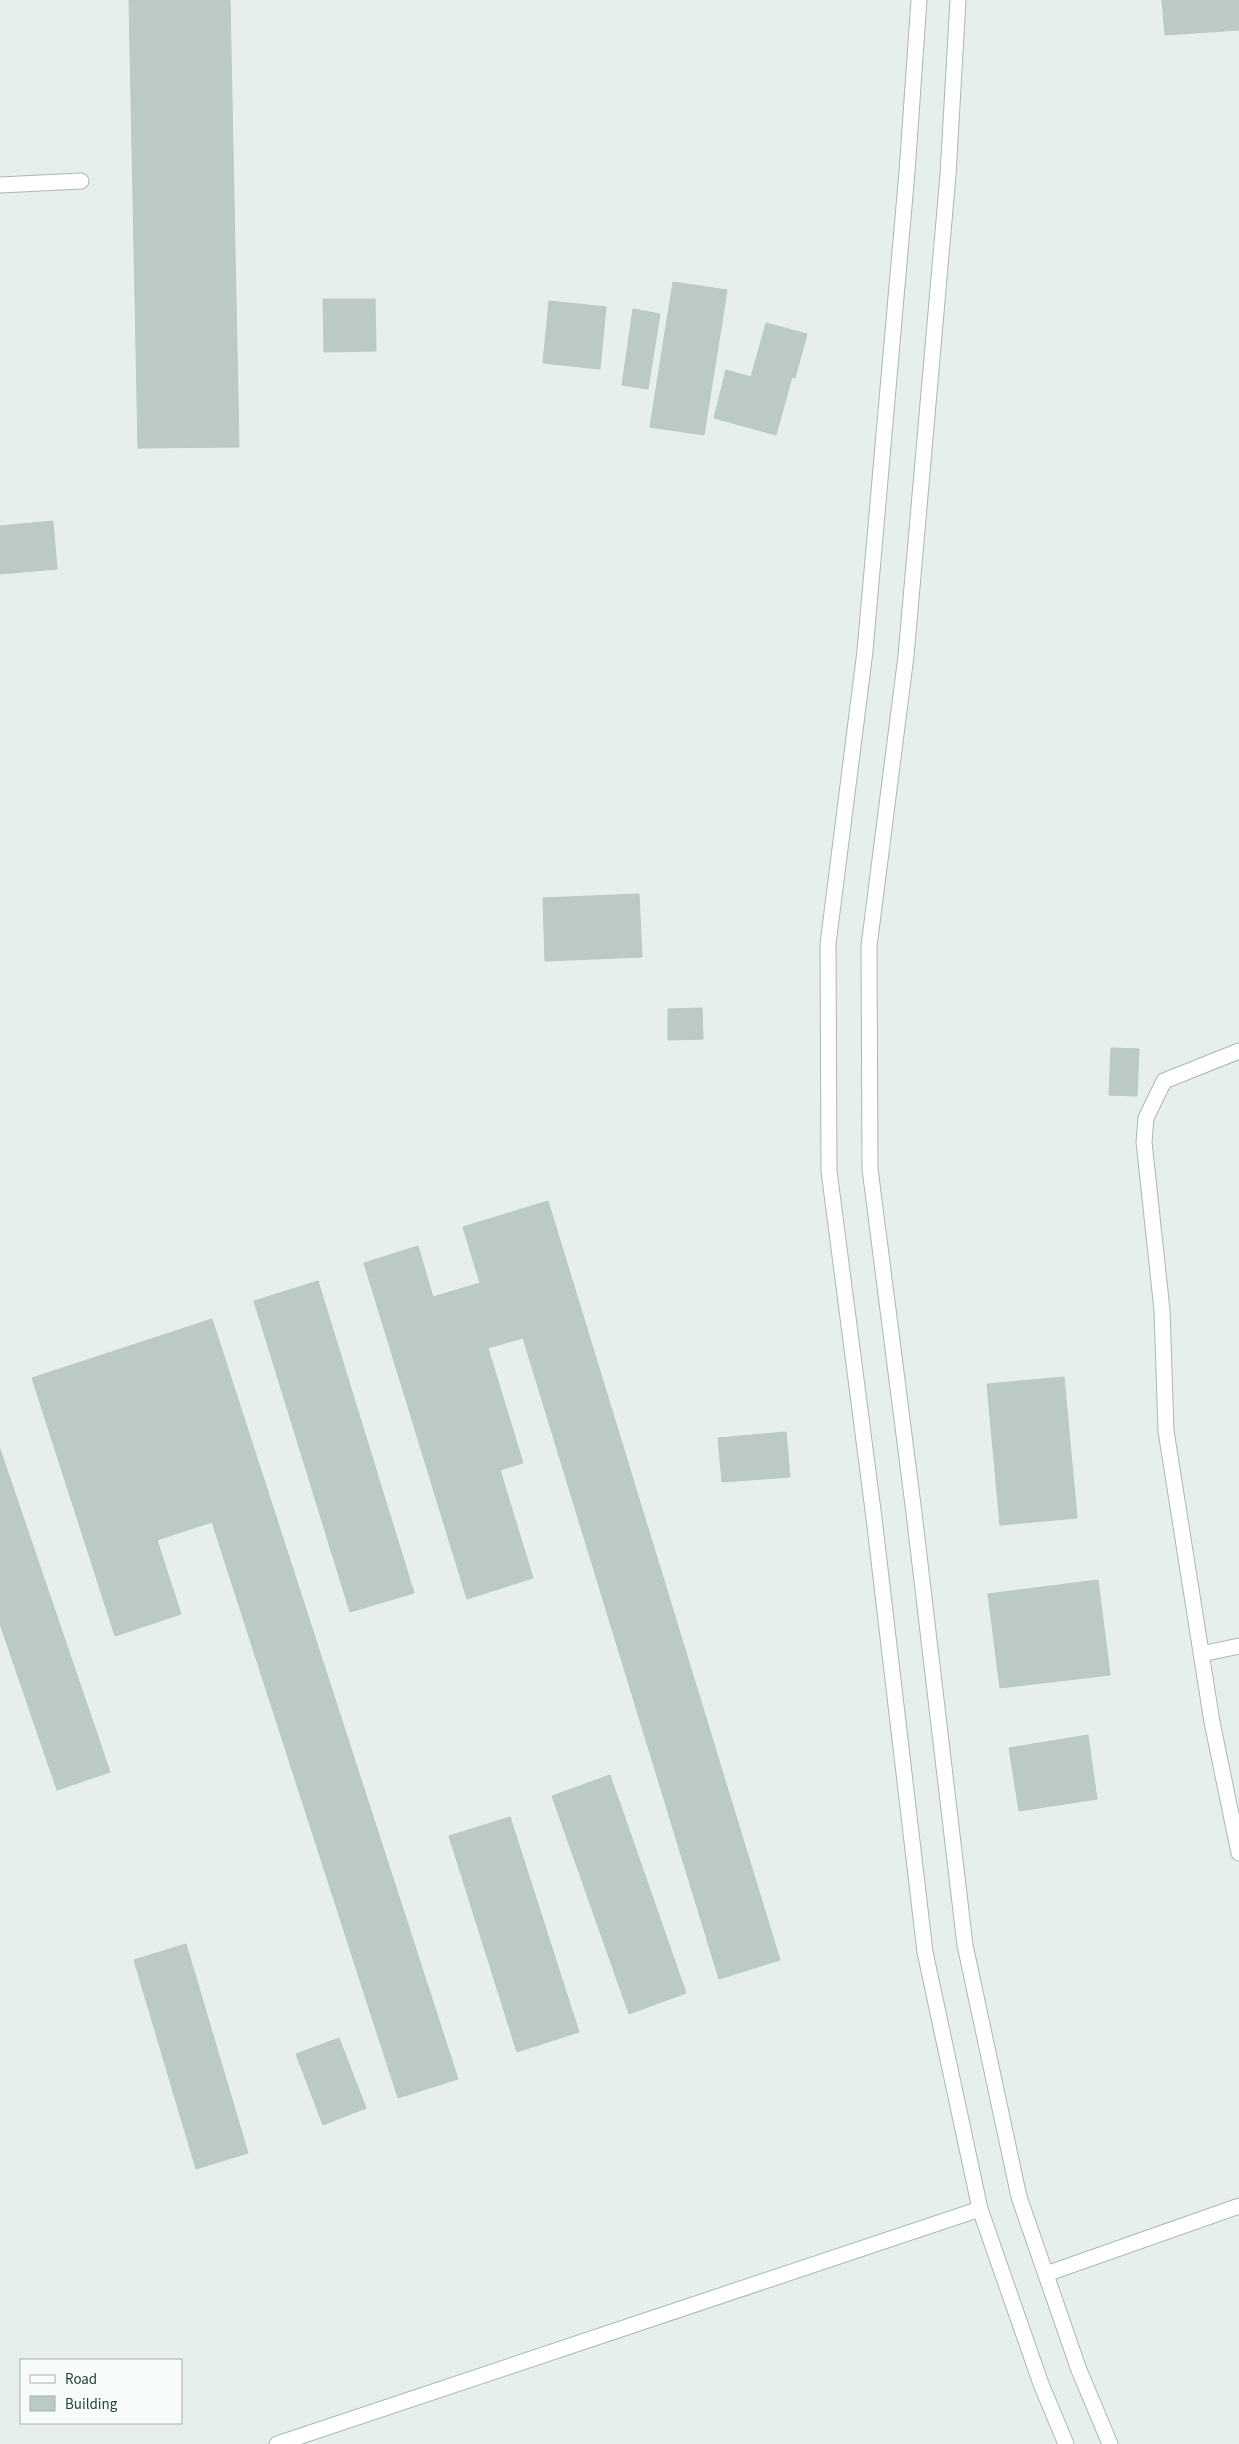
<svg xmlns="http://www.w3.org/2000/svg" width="1239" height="2444" viewBox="0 0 1239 2444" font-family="'Source Sans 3',sans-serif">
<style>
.building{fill:#bbcac4;stroke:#b8c9c2}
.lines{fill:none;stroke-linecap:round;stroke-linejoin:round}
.minor-casing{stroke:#a8b8b2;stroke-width:17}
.minor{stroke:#fff;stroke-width:15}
</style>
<rect width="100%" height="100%" fill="#e6efeb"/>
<path class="building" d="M129 0H230L239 447 138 448Z
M1162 0H1239V30L1165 35Z
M673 282 727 290 704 435 650 427Z
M323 299H375L376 351 324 352Z
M549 301 606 307 600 369 543 363Z
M633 309 660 314 648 389 622 385Z
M766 323 807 334 795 378 792 377 776 435 714 418 726 370 751 377Z
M53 521 57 569 0 574V526Z
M639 894 642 957 545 961 543 898Z
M702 1008 703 1039 668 1040V1009Z
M1111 1048 1139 1049 1137 1096 1109 1095Z
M548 1201 780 1960 719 1979 523 1338 488 1348 523 1463 500 1470 533 1578 467 1599 364 1263 418 1246 433 1297 480 1283 463 1227Z
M318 1281 414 1593 350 1612 254 1301Z
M212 1319 458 2079 398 2098 212 1522 157 1540 181 1614 115 1636 32 1378Z
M1064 1377 1077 1518 1000 1525 987 1384Z
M786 1432 790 1477 722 1482 718 1438Z
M0 1449 110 1772 57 1790 0 1624Z
M1098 1580 1110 1675 1000 1688 988 1594Z
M1088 1735 1097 1799 1019 1811 1009 1748Z
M610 1775 686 1993 629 2014 552 1796Z
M510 1817 579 2032 517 2052 449 1836Z
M186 1944 248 2153 196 2169 134 1960Z
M339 2038 366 2108 323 2125 296 2054Z"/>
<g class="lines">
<g class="minor-casing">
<path id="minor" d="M919 0 907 172 865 651 828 944 829 1171 874 1518 925 1952 980 2209 1041 2384 1066 2444
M958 0 948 175 906 656 869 946 870 1169 914 1513 965 1945 1019 2197 1079 2370 1110 2444
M0 185 81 181
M1239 1051 1164 1081 1146 1118 1144 1142 1162 1310 1166 1431 1212 1722 1239 1853
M1201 1654 1239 1646
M1046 2274 1239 2206
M277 2444 980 2209"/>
</g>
<use href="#minor" class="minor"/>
</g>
<rect x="20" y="2359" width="162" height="65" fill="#f7fbf9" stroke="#a3b1ad"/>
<rect x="30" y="2375" width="25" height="8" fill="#ffffff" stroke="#a3b1ad"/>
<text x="65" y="2384" font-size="15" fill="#24423a">Road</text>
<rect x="30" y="2396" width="25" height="15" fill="#bbcac4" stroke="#a3b1ad"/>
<text x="65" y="2409" font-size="15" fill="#24423a">Building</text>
</svg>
